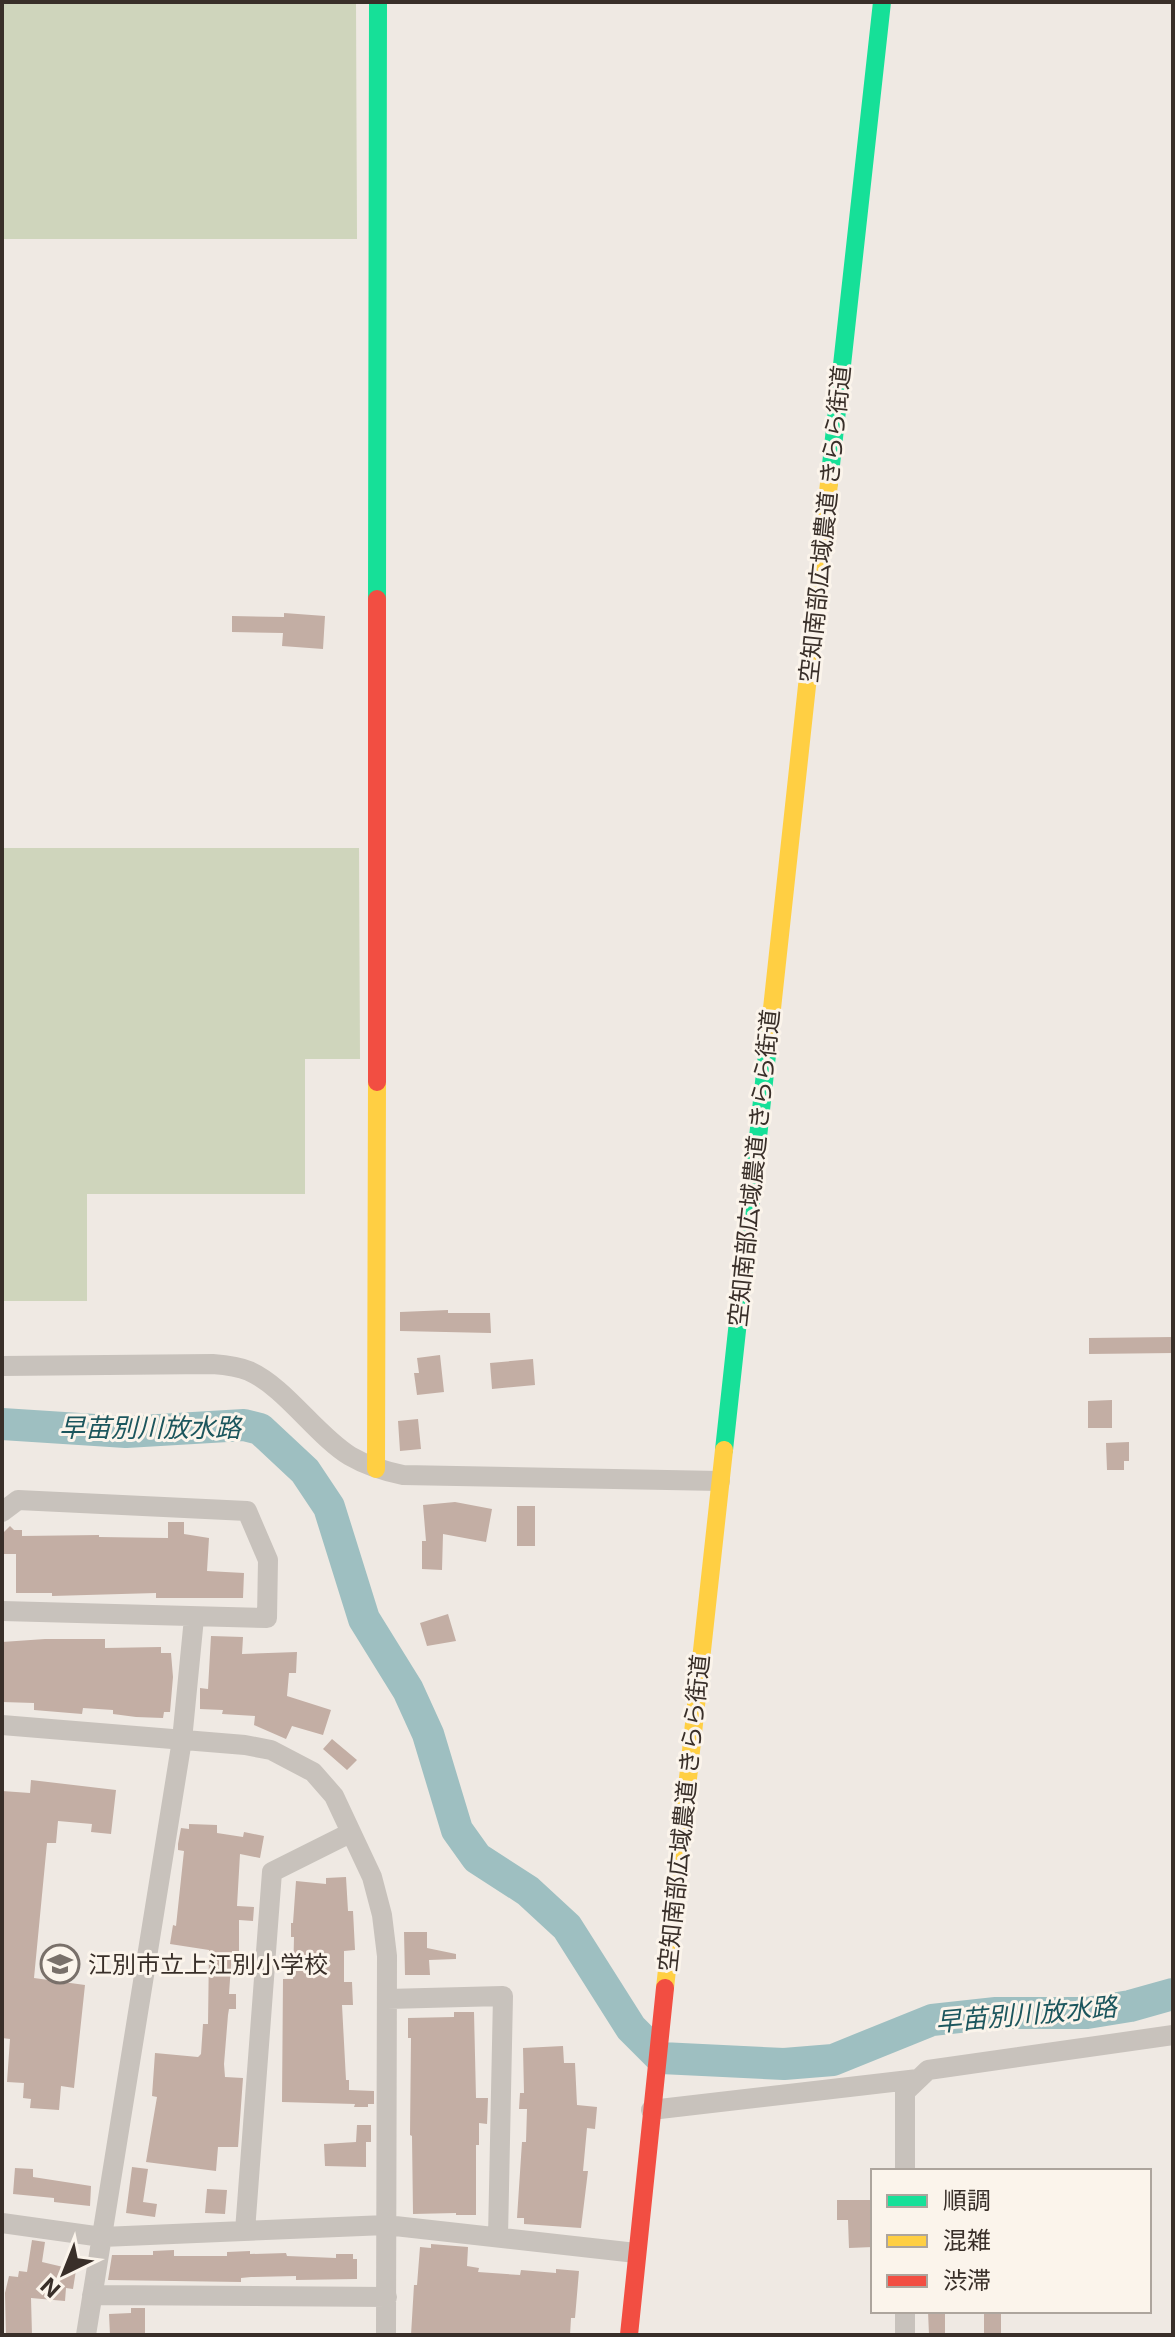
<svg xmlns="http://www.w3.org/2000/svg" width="1175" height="2337" viewBox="0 0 1175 2337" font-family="Inter,'Noto Sans JP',sans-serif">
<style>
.green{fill:#cfd5bc}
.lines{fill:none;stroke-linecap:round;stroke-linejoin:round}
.river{stroke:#9ebfc1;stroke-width:32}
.building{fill:#c3aea4}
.street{stroke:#c8c2bc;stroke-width:20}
.fast{stroke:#16e098;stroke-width:18}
.slow{stroke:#ffcf43;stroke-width:18}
.jam{stroke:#f24e42;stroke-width:18}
.labels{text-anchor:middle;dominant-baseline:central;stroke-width:6;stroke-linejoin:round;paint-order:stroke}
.street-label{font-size:24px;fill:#392f29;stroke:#fbf4eb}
.poi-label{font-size:24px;fill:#392f29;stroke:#fbf4eb;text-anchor:start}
.water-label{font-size:26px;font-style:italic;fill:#1c565d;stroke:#fbf4eb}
</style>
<rect width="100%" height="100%" fill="#efe9e3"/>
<path class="green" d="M2 2H356L357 239H2Z
M2 848H359L360 1059H305V1194H87V1301H2Z"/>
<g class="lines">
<path class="river" d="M2 1424 126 1432 244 1425 260 1429 305 1471 329 1507 364 1619 408 1690 428 1734 457 1830 477 1858 528 1891 567 1927 631 2028 661 2058 784 2064 833 2060 932 2020 996 2013H1087L1130 2006 1173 1994"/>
</g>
<path class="building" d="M284 613 325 616 323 649 282 646 283 633 232 632V616L284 617Z
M448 1310V1313H490L491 1333 400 1331V1312Z
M1173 1337V1353L1089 1354V1338Z
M440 1355 444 1392 417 1395 414 1373H419L417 1358Z
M533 1359 535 1385 492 1389 490 1363Z
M1112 1400V1428H1088V1401Z
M418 1419 421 1449 400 1451 398 1421Z
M1129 1442V1461H1124V1470H1107L1106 1443Z
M455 1502 492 1509 486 1542 443 1534 442 1570 422 1569V1541H426L423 1505Z
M517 1506H535V1546H517Z
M168 1522H184V1534L209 1538 207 1571 244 1573 243 1598H156V1593L52 1596V1593H16V1554H2V1534L10 1526 14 1530H22V1536L99 1535V1537L168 1538Z
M448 1614 456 1641 427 1646 420 1623Z
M211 1636 243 1637 242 1654 297 1652 296 1673H289L287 1696 331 1710 323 1735 292 1726 286 1739 254 1725 255 1716 222 1714 223 1710 200 1709V1688L208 1689Z
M45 1639H105V1648L161 1647V1653H171L173 1677 170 1712H164L163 1718 136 1717 113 1714V1710L83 1708 82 1714 34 1710V1703L2 1702V1642Z
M332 1739 357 1760 347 1770 323 1749Z
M31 1780 116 1790 111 1834 91 1832 92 1824 58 1821 56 1843H47L34 1978 85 1985 74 2088 61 2086 59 2110 30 2108 31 2099 23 2098 24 2083 7 2082 10 2039 2 2038V1791L30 1793Z
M189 1824 217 1825V1833L243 1837 244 1832 264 1836 260 1858 240 1854 237 1906 254 1907 253 1921 239 1920V1951H232L229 1994H236V2009H229L228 2015 224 2064 225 2077 243 2078 238 2147H218L216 2171 146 2162 157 2097 152 2096 155 2053 198 2057 201 2054 203 2024H208L209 1950 170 1944 173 1925 176 1926 184 1851 178 1850V1844L181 1828 189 1829Z
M346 1877 348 1911H353L355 1950 344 1951V1982H352L353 2005H342L346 2080H349V2090L374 2091V2104H368V2107H354L355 2104 282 2102 283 1979H293L294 1937H291V1923H293L296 1881 326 1884V1878Z
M404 1932H427V1948L456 1954V1959L429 1960 430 1975H405Z
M454 2012H474L476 2098H488L487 2124 479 2123V2145H476V2215H456V2213L413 2214 412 2136 410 2135 411 2038H408V2018L454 2017Z
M563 2046 564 2063H575L577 2105 597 2107 595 2129 587 2128 583 2171H588L581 2228 524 2224V2218H517L522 2142H526L527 2109H519L520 2093H524L523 2048Z
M357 2125H371V2142H366V2167L325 2166 324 2144 356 2142Z
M132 2167 148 2169 143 2202 157 2204 155 2217 126 2213Z
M15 2168 33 2169V2177L91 2186 90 2206 54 2202V2198L13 2194Z
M207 2189 227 2190 225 2214 205 2213Z
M837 2200H873V2247L849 2248 848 2220H837Z
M32 2240 45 2242 42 2262 76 2270 73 2289 66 2288 65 2301 31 2298 32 2335H6L5 2293 9 2276 18 2277 19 2271 27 2272Z
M431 2244 468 2247 467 2266 479 2268 478 2272 520 2275 521 2270 556 2273V2269L579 2271 575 2318H571L570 2335H411L414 2285H417L420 2247 431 2248Z
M174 2250V2256H227V2252L250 2251V2254L286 2253 287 2256 336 2258V2254H353V2259H357V2279L296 2280V2276L251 2277 241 2278V2282L108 2280 112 2255H153V2251Z
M131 2308H145V2335H110L109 2314 131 2313Z
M928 2311H945V2335H929Z
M984 2311H1001V2335H984Z"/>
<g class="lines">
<path class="street" d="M2 1366 212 1364C224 1365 237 1366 249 1371 285 1387 316 1435 350 1456 367 1466 384 1471 403 1475L720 1481
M2 1512 18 1500 247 1511 268 1560 267 1618 2 1611
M2 1725 245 1745 271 1750 313 1772 334 1796 372 1877 382 1915 387 1956 386 2335
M387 1999 503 1996 498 2237
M651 2110 918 2079
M905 2171V2092L928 2070 1173 2035
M2 2223 102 2237 386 2225 636 2253
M245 2231 272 1872 350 1833
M92 2295 387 2297
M86 2335 182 1740 194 1618
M905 2335V2311"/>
<path class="fast" d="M829 483 882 2
M377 599 378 2
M724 1450 770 1027"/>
<path class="slow" d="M770 1027 829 483
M376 1469 377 1082
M665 1988 724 1450"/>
<path class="jam" d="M377 1082V599
M629 2335 665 1988"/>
</g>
<defs>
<g id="school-ring" transform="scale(2)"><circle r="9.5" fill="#fbf4eb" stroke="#79706a" stroke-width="1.5"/><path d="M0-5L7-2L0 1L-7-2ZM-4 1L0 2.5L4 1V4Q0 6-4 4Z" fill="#79706a"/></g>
</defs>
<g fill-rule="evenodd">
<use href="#school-ring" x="60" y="1964"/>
</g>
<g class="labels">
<g class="street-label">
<text transform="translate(825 524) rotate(-84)">空知南部広域農道 きらら街道</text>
<text transform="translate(754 1168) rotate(-84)">空知南部広域農道 きらら街道</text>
<text transform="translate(684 1813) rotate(-84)">空知南部広域農道 きらら街道</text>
</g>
<g class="poi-label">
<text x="88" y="1964">江別市立上江別小学校</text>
</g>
<g class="water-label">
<text x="150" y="1427">早苗別川放水路</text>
<text transform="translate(1026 2014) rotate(-5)">早苗別川放水路</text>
</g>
</g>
<rect width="1175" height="2337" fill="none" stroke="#392f29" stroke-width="8"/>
<rect x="871" y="2169" width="280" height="144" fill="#fbf4eb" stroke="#ada59d" stroke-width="2"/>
<rect x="887" y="2195" width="40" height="12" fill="#16e098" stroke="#ada59d" stroke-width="2"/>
<text x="943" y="2209" font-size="24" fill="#392f29">順調</text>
<rect x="887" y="2235" width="40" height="12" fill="#ffcf43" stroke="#ada59d" stroke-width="2"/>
<text x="943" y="2249" font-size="24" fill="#392f29">混雑</text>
<rect x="887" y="2275" width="40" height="12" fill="#f24e42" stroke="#ada59d" stroke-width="2"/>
<text x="943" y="2289" font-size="24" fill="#392f29">渋滞</text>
<g transform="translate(64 2273) rotate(223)" stroke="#fbf4eb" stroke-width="6" paint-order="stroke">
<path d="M0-6L14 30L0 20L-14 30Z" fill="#392f29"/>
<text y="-12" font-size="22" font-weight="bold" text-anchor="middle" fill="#392f29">N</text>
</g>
</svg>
